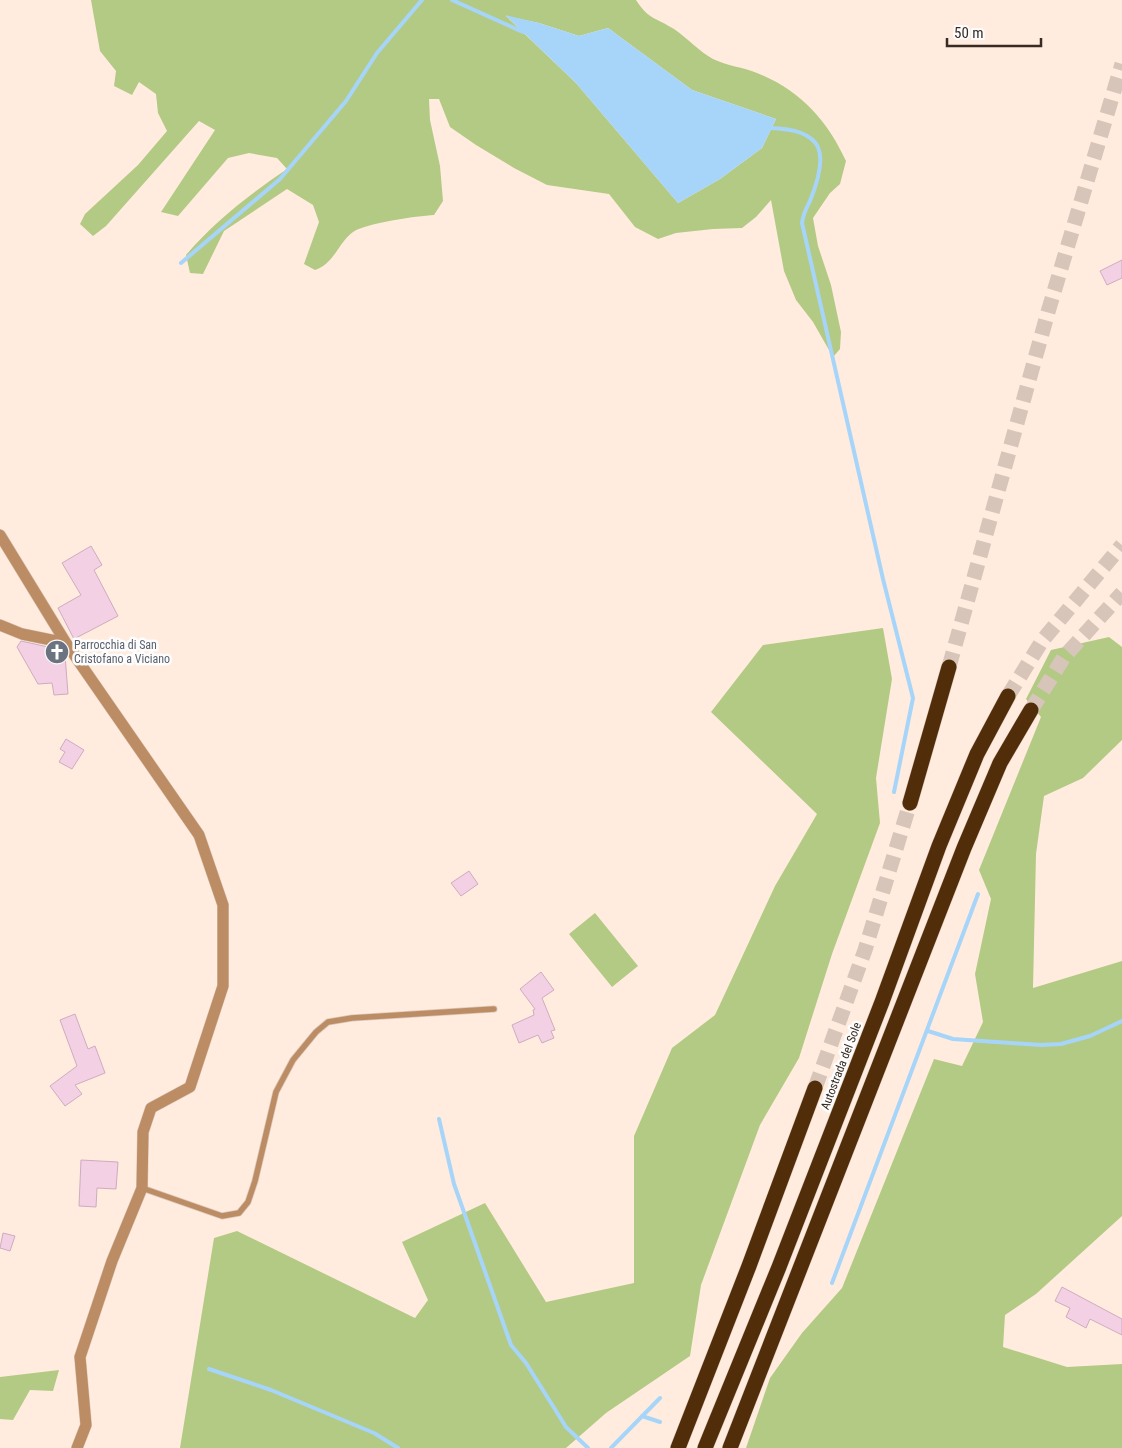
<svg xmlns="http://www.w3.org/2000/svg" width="1122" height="1448" viewBox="0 0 1122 1448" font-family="'Roboto Condensed',sans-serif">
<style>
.green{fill:#b3ca85;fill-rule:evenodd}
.water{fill:#a6d5f9}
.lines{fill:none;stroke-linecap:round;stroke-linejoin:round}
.stream{stroke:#a6d5f9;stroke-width:4}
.building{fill:#f3d0e4;stroke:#cdacbf}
.highway-tunnel{stroke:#d7c5b9;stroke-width:15;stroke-dasharray:15 8;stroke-linecap:butt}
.lane-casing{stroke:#dbc9bc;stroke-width:7}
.street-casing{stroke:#dbc9bc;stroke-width:12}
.highway-casing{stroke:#dbc9bc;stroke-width:16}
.lane{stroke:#bc8c64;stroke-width:5.5}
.street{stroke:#bc8c64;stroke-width:11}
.highway{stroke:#512d09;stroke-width:15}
.labels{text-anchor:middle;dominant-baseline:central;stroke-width:5;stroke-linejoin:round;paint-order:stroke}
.worship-label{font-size:12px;fill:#5b616d;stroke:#fdfdfd;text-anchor:start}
.street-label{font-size:12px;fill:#372b23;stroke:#fdfdfd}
</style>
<rect width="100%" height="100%" fill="#ffecde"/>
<path class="green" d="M91 0H636C649 20 655 17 674 29 687 38 700 52 713 59 727 66 743 67 757 73 800 90 827 120 846 161L840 184 830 193 813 218 818 246 831 285 841 332 840 349 833 357 813 322 796 300 784 271 771 200 756 217 742 228 713 229 676 233 658 239 635 227 609 194 547 185 514 168 476 145 450 127 439 99H429L430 120 440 166 443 201 434 215C417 216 366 223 353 232 338 243 334 264 315 270L304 264 319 222 313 205 287 189 224 231 203 274 190 273 186 255C215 221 250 194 287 169L277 158 249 153 228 158 178 216 161 212 215 130 199 121 106 226 93 236 80 224 85 214 138 165 167 131 158 113 156 94 139 82 132 95 114 86 116 71 100 51ZM506 16 539 23 579 36 608 28 692 90 776 119 762 148 720 179 678 203 576 83Z
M883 628 892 679 876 778 880 823 832 954 799 1058 760 1125 701 1285 690 1356 606 1413 566 1448H180L214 1238 237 1231 415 1318 428 1300 402 1242 485 1203 546 1302 634 1283V1136L672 1048 715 1015 775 886 817 814 711 712 763 645Z
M1109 637 1122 647V740L1083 778 1044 796 1036 854 1033 988 1122 961V1216L1036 1294 1005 1315 1003 1347 1067 1367 1122 1364V1448H746L770 1378 802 1333 842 1288 934 1059 962 1066 983 1022 975 974 991 899 979 870 1041 717 1026 699 1051 650Z
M595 913 638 966 612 987 569 934Z
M59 1370 53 1391 30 1390 13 1420 0 1419V1377Z"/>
<path class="water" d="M505 15 539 23 579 36 608 28 692 90 776 119 762 148 720 179 678 203 576 83Z"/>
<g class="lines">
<path class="stream" d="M452 0 523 32
M769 128C826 129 829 154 810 201 806 209 803 214 802 223L883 579 913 698 894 792
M181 263 280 179 346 101 377 53 422 0
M928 1031 953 1039 1041 1045 1061 1044 1090 1036 1122 1021
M439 1119 454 1184 511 1345 526 1363 566 1427 588 1448
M832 1283 978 894
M209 1369 271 1390 374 1433 398 1448
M642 1416 660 1422
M611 1448 660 1398"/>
</g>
<path class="building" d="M1122 260V278L1107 285 1100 271Z
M91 546 102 565 94 570 118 616 74 639 58 608 81 595 62 563Z
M21 641 62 650 65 655 68 694 54 695 52 683 38 684 17 647Z
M66 739 84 750 72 769 59 762 65 752 60 749Z
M469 871 478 884 461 896 451 883Z
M541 972 554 990 542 998 555 1030 551 1031 554 1038 542 1043 538 1035 519 1043 512 1025 534 1015 533 1010 535 1009 520 989Z
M75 1014 88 1049 95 1046 105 1073 75 1085 82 1094 65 1106 50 1086 77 1066 60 1020Z
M81 1160 118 1162 116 1189 97 1188 96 1207 79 1206Z
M3 1233 15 1236 10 1251 0 1248Z
M1062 1287 1122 1319V1335L1090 1319 1086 1328 1066 1317 1070 1308 1055 1301Z"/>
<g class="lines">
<path class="highway-tunnel" d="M949 667 1048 312 1122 64
M1008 696 1042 641 1122 545
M1031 710 1064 657 1122 593
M815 1088 865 950 910 803"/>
<g class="lane-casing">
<path id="lane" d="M142 1188 222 1216 239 1213 248 1202 255 1181 276 1092 293 1060 316 1032 328 1022 352 1018 494 1009"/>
</g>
<g class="street-casing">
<path id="street" d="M0 535 66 643 199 835 223 905V986L190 1087 151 1108 143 1132 142 1188 112 1261 80 1357 86 1425 77 1448
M0 625 22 634 66 643"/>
</g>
<g class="highway-casing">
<path id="highway" d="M910 803 949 667
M678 1448 749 1266 815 1088
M705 1448 779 1267 882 1002 939 846 977 754 1008 696
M730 1448 964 848 1000 763 1031 710"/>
</g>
<use href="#lane" class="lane"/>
<use href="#street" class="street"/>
<use href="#highway" class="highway"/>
</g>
<defs>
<g id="church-disc" transform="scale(1.25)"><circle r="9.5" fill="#6b7280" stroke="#fdfdfd"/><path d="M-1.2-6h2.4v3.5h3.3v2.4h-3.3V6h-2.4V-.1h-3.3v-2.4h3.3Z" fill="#fff"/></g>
</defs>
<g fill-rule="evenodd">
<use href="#church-disc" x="57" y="652"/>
</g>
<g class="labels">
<g class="worship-label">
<text x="74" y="645">Parrocchia di San<tspan x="74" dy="14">Cristofano a Viciano</tspan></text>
</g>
<g class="street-label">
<text transform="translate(841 1066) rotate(-69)">Autostrada del Sole</text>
</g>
</g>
<path d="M947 38v8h94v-8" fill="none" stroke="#372b23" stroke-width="2.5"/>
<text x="954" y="38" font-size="15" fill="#372b23" stroke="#fdfdfd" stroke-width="4" paint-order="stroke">50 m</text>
</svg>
